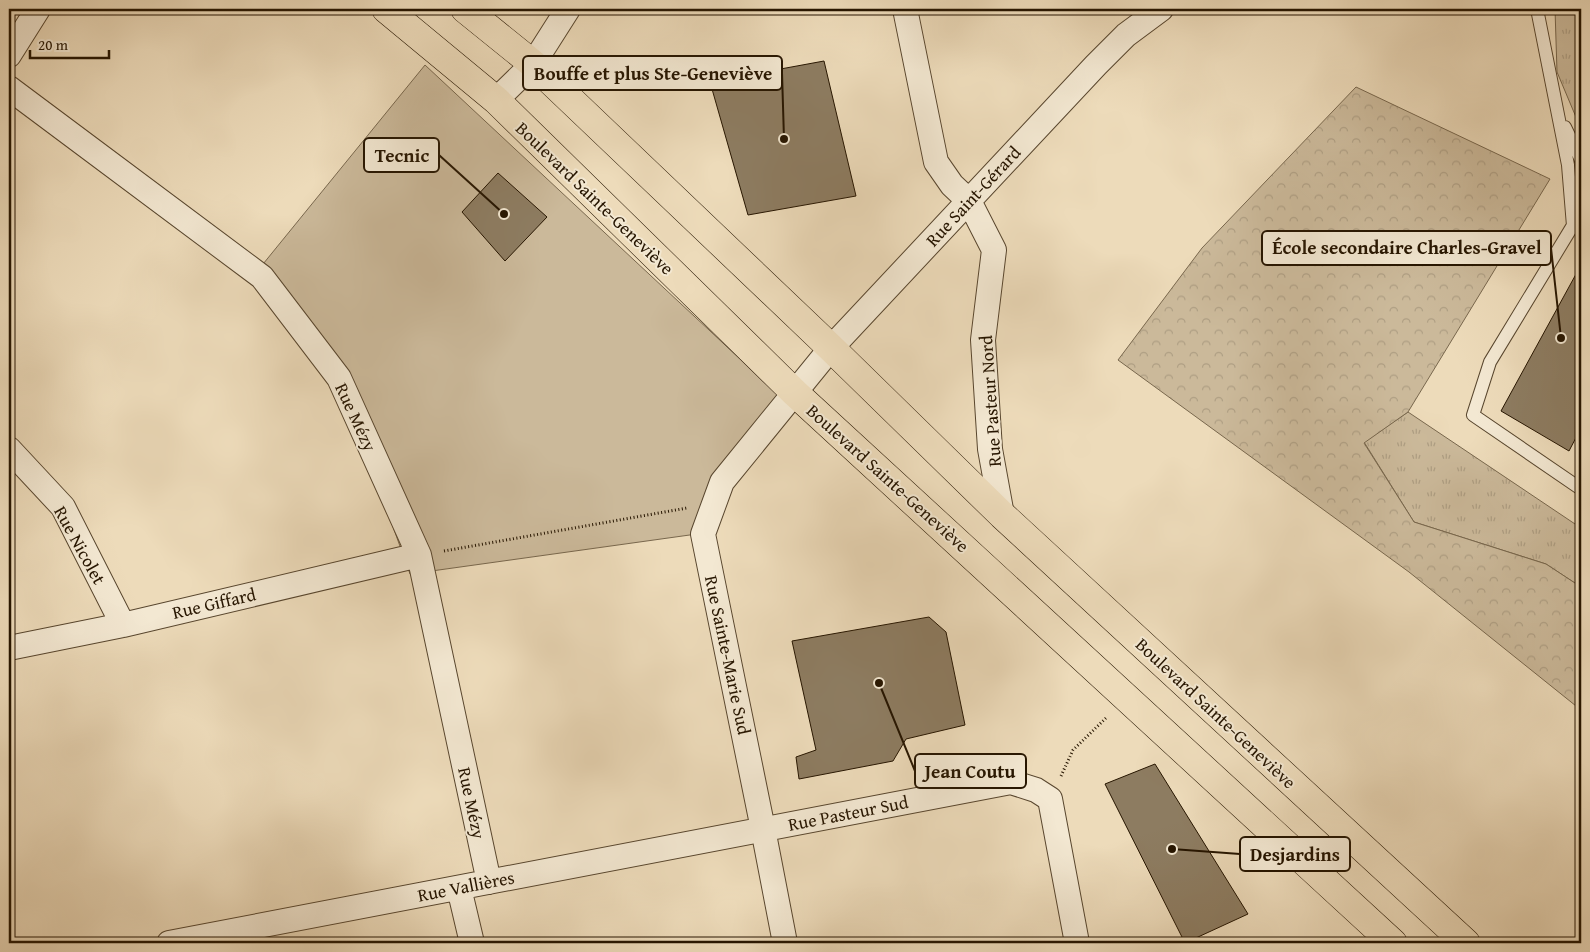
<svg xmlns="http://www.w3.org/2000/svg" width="1590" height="952" viewBox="0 0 1590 952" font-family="'Gentium Book Plus',serif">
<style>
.grass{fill:url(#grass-tufts);stroke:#78674d}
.forest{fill:url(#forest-crowns);stroke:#78674d}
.park{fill:#cbb99a;stroke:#78674d}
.building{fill:#8d7c61;stroke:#261500}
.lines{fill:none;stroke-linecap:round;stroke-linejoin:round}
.service-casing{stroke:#58462e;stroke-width:14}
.minor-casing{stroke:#58462e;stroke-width:26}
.primary-casing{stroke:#261500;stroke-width:29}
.path{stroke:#261500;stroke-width:3;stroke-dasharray:1 2.5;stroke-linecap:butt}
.service{stroke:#f3e8d2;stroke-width:12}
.minor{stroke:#f3e8d2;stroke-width:24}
.primary{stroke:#eddbba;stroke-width:28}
.labels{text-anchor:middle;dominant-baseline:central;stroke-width:4;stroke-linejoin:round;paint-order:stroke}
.street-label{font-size:18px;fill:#261500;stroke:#f3e8d2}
.leader{fill:none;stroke:#261500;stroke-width:2}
.callout-dot{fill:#261500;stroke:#f3e8d2;stroke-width:2}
.callout{fill:#f3e8d2;stroke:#261500;stroke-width:2}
.callout-label{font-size:19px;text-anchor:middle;font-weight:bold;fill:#261500}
</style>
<defs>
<pattern id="grass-tufts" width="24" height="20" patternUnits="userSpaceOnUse" patternTransform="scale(1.25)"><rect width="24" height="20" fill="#cbb99a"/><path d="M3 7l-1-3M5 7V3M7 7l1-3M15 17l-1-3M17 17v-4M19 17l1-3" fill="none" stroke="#ae9e83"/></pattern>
<pattern id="forest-crowns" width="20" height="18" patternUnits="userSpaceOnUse" patternTransform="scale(1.25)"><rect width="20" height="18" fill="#cbb99a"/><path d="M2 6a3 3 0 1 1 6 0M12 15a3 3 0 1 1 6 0" fill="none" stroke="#ae9e83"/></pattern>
</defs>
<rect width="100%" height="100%" fill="#eddbba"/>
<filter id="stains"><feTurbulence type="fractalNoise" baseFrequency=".004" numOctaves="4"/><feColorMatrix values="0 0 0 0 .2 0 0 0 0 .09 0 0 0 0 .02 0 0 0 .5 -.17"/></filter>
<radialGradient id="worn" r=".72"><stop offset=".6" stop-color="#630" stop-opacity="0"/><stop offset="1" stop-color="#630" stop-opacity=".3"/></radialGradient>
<path class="grass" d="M1555 9H1581V129L1557 72Z
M1408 412 1581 528V587L1546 564 1414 522 1364 442Z"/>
<path class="forest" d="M1356 87 1550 179 1408 412 1364 443 1414 522 1546 564 1581 587V710L1409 572 1118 360 1202 248Z"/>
<path class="park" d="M425 65 784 400 704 533 410 574 338 374 296 301 259 269Z"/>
<path class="building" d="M824 61 856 196 748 215 710 82Z
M498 173 547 217 505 261 462 212Z
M1581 265V428L1569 451 1501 411Z
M929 617 946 632 965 725 906 739 893 761 799 779 796 757 816 750 792 641Z
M1155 764 1248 914 1185 943 1105 784Z"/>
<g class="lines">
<g class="service-casing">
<path id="service" d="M1537 9 1568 165 1573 226
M1565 127 1581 160
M1581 212 1490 362 1473 415 1581 489"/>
</g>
<g class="minor-casing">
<path id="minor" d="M905 9 936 162 952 185 969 201 994 250 983 340 990 449 1002 515
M9 55 38 9
M9 88 262 277 339 378 419 555 489 882
M496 100 533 64 568 9
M9 449 63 507 123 625
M9 648 123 625 419 555
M459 888 472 943
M169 943 1011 782 1036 790 1050 799 1077 943
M785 943 763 829 703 534 722 482 831 348 1096 65 1126 35 1161 9"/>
</g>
<g class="primary-casing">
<path id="primary" d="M386 9 496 100 795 393 1393 943
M465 9 533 64 831 348 1002 515 1466 943"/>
</g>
<path class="path" d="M444 551 687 508
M1061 776 1073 750 1107 717"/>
<use href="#service" class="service"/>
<use href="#minor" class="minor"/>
<use href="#primary" class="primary"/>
</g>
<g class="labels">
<g class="street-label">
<text transform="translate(973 196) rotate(-47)">Rue Saint-Gérard</text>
<text transform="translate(595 198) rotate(44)">Boulevard Sainte-Geneviève</text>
<text transform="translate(990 401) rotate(-94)">Rue Pasteur Nord</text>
<text transform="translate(356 417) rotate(65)">Rue Mézy</text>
<text transform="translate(888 478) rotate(42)">Boulevard Sainte-Geneviève</text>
<text transform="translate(80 545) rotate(61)">Rue Nicolet</text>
<text transform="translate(214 603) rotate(-13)">Rue Giffard</text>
<text transform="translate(728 655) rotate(78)">Rue Sainte-Marie Sud</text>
<text transform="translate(1216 713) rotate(43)">Boulevard Sainte-Geneviève</text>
<text transform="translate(472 803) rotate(78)">Rue Mézy</text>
<text transform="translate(848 813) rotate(-11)">Rue Pasteur Sud</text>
<text transform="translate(466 886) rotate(-11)">Rue Vallières</text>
</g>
</g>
<path class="leader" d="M784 139L782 73M504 214L439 155M1561 338L1551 248M879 683L915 771M1172 849L1240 854"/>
<g class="callout-dot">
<circle cx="784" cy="139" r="5"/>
<circle cx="504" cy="214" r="5"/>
<circle cx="1561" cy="338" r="5"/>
<circle cx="879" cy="683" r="5"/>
<circle cx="1172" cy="849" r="5"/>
</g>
<g class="callout">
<rect x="523" y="56" width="259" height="34" rx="5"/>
<rect x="364" y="138" width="75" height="34" rx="5"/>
<rect x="1262" y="231" width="289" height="34" rx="5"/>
<rect x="915" y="754" width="111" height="34" rx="5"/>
<rect x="1240" y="837" width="110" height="34" rx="5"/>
</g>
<g class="callout-label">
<text x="653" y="80">Bouffe et plus Ste-Geneviève</text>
<text x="402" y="162">Tecnic</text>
<text x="1407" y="254">École secondaire Charles-Gravel</text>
<text x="970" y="778">Jean Coutu</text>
<text x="1295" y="861">Desjardins</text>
</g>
<rect width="1590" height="952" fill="none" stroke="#eddbba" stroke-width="30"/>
<rect x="10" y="10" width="1570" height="932" fill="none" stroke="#261500" stroke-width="2.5"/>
<rect x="15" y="15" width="1560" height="922" fill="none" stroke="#261500"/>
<path d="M30 50v8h79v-8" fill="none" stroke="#261500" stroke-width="2.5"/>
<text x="38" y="50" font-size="15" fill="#261500" stroke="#f3e8d2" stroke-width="4" paint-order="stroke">20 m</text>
<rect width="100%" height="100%" filter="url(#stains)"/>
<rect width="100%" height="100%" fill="url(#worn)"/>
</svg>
